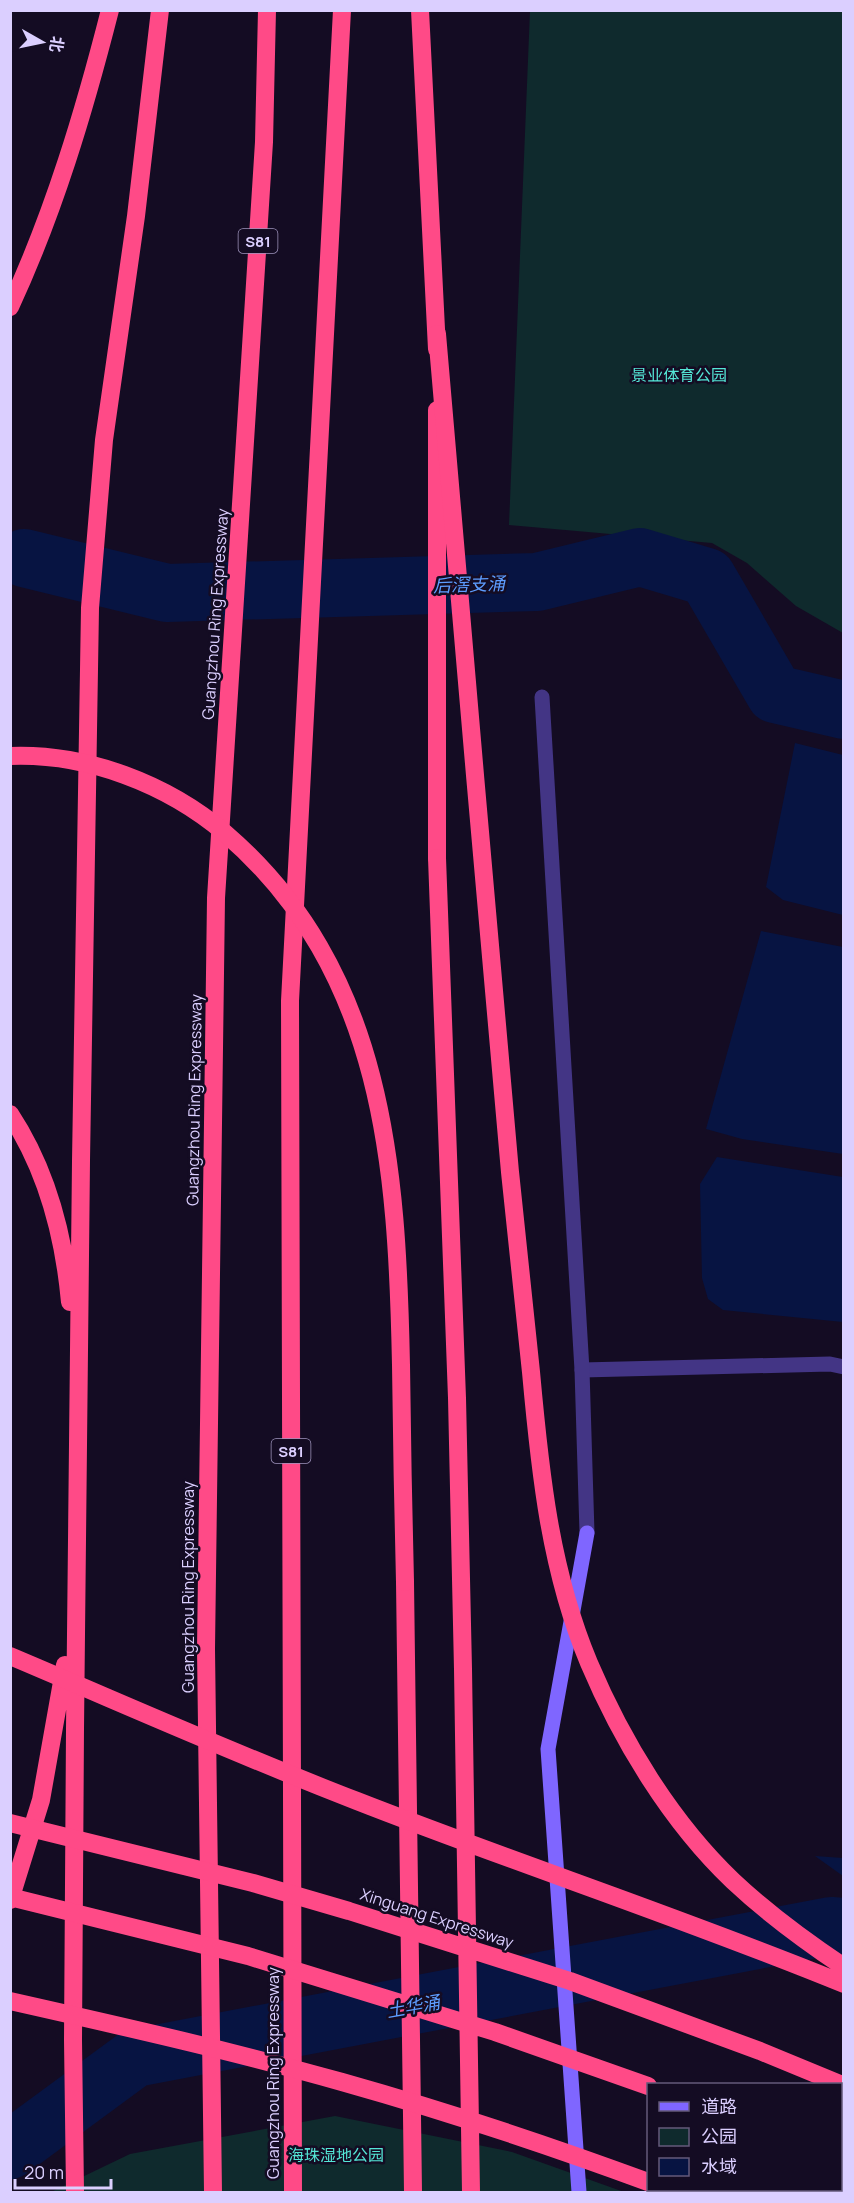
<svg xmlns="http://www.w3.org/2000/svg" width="854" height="2203" viewBox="0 0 854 2203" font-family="Manrope,'Noto Sans SC',sans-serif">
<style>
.green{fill:#0f2a2d}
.water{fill:#071442}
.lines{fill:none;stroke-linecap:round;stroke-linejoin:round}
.river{stroke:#071442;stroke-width:58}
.lane{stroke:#433585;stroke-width:15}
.street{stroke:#433585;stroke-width:15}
.secondary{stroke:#7f66ff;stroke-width:15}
.highway{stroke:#ff4a87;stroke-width:18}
.highway-bridge{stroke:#ff4a87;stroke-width:18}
.labels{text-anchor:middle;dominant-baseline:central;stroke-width:5;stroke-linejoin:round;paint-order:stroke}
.shield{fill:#140c23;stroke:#9f94bd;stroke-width:1.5}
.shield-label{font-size:15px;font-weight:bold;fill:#dbcfff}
.park-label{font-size:16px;fill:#54e6d6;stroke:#140c23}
.street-label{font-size:16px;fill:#dbcfff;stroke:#140c23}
.water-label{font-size:18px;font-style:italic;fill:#5d9dff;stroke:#140c23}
</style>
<rect width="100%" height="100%" fill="#140c23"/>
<path class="green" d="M530 11H843V633L796 606 747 563 712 543 509 525Z
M335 2116 512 2152 624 2192H51L130 2154Z"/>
<path class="water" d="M795 743 843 755V915L783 900 766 887Z
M761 931 843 947V1154L742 1139 706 1129Z
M717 1157 843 1177V1322L723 1310 708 1299 702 1278 700 1184Z
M815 1856 843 1858V1876Z"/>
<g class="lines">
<path class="river" d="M24 558 167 593 537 582 640 557 707 577 775 694 844 710
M10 2150 135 2058 831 1926 844 1927"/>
<path class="lane" d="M582 1370 830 1364 844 1367"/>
<path class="street" d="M542 697 582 1370 587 1533"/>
<path class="secondary" d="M579 2192 548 1749 587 1533"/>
<path class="highway" d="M420 10 437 349
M10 307C54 212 84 112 110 10
M437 410V858
M10 1114C47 1170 64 1236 70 1302
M405 1582 413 2192
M10 1900 41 1800 65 1665
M840 2162 844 2163
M669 2190 677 2192
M75 2192 73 2040 75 1729 81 1161 90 608 104 440 136 216 160 10
M213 2192 206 1649 216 898 264 142 267 10
M293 2192 290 1001 342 10"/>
<path class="highway-bridge" d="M437 334C462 613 484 893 510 1172 517 1239 524 1306 531 1372 540 1472 550 1570 589 1663 622 1741 671 1822 733 1881 767 1913 805 1941 844 1967
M10 756C87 753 167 784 225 833 385 971 397 1168 401 1365 402 1437 403 1510 405 1582
M437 858 457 1398 463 1669 471 2192
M10 1656C126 1705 240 1756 357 1801 518 1864 683 1918 844 1984
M10 1823 253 1883 349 1911 570 1981 760 2051 840 2084
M10 1897 248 1956 495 2032 648 2086
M10 2001C121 2026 232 2051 342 2082 445 2111 548 2145 648 2182"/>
</g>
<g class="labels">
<g class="shield">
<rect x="238.5" y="229" width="39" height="24" rx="4.5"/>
<rect x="271.5" y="1439" width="39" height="24" rx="4.5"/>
</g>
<g class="shield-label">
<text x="258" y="241">S81</text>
<text x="291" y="1451">S81</text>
</g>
<g class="park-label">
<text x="679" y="375">景业体育公园</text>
<text x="336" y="2155">海珠湿地公园</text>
</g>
<g class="street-label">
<text transform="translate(215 614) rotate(-86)">Guangzhou Ring Expressway</text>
<text transform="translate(194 1100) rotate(-89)">Guangzhou Ring Expressway</text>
<text transform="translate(188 1587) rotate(-90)">Guangzhou Ring Expressway</text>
<text transform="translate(437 1918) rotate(18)">Xinguang Expressway</text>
<text transform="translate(273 2073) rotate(-90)">Guangzhou Ring Expressway</text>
</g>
<g class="water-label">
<text transform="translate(469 584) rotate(-2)">后滘支涌</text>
<text transform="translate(413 2006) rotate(-10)">土华涌</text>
</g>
</g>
<rect width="854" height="2203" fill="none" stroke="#dbcfff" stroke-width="24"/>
<rect x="647" y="2083" width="195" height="108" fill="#140c23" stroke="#645a7b" stroke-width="1.5"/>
<rect x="659" y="2102" width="30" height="9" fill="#7f66ff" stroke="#645a7b" stroke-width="1.5"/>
<text x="701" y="2113" font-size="18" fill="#dbcfff">道路</text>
<rect x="659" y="2128" width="30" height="18" fill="#0f2a2d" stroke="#645a7b" stroke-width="1.5"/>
<text x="701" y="2143" font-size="18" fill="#dbcfff">公园</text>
<rect x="659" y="2158" width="30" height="18" fill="#071442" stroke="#645a7b" stroke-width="1.5"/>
<text x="701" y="2173" font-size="18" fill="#dbcfff">水域</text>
<g transform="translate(42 42) rotate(99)" stroke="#140c23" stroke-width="4.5" paint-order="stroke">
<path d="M0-4.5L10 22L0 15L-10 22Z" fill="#dbcfff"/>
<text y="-9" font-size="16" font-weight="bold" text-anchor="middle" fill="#dbcfff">北</text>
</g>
<path d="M15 2179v9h96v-9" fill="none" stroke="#dbcfff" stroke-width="3"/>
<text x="24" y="2179" font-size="18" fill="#dbcfff" stroke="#140c23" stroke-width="4.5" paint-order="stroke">20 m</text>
</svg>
